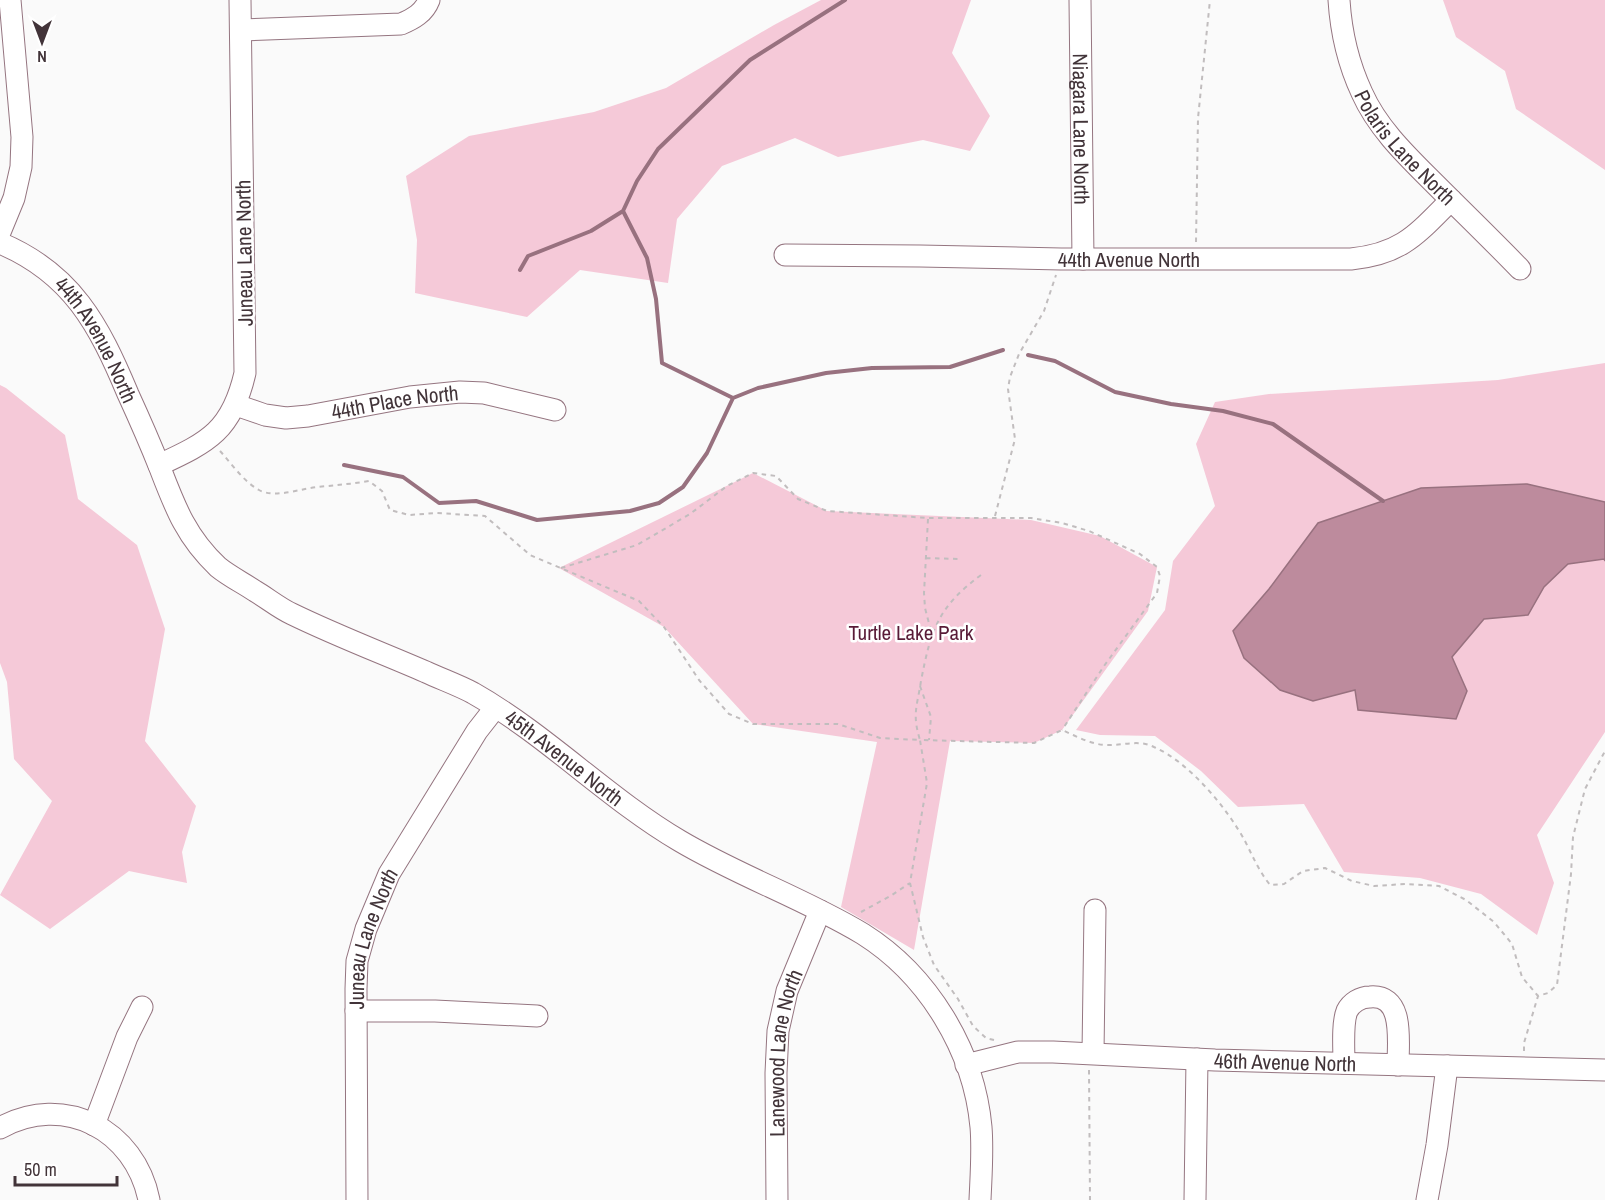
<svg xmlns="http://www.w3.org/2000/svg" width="1605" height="1200" viewBox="0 0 1605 1200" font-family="'Archivo Narrow',sans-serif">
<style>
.green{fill:#f5c9d8}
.water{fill:#bd8b9d;stroke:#98717f;stroke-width:1.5}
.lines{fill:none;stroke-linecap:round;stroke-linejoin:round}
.stream{stroke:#98717f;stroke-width:4}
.minor-casing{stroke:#957580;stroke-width:23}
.path{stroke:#c1bdbe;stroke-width:2;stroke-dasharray:4.5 4.5;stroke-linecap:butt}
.minor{stroke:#fff;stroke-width:21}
.labels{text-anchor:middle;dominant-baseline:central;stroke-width:5;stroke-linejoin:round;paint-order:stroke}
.street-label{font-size:21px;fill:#423439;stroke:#fff}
.park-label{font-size:21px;fill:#581b37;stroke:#fff}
</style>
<rect width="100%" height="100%" fill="#fafafa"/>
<path class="green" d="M821 0H971L952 53 990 116 970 151 923 140 838 157 795 138 722 166 677 219 668 283 580 270 527 317 415 293 417 240 406 176 469 136 594 112 666 88 774 25Z
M1443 0H1605V170L1516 109 1505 71 1456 37Z
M1605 363V732L1537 835 1554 883 1537 935 1481 894 1420 878 1344 872 1304 804 1238 807 1201 771 1155 736 1100 735 1076 730 1165 610 1173 561 1215 506 1196 444 1215 402 1269 394 1498 380Z
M0 385 6 388 65 435 78 499 137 545 165 629 145 741 196 806 182 852 187 883 129 871 50 929 0 895 52 801 14 759 7 682 0 663Z
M753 473 827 511 1031 520 1100 536 1157 567 1148 611 1062 730 1034 743 950 741 914 950 841 907 877 742 753 724 664 627 559 568Z"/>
<path class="water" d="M1527 484 1605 502V561L1604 559 1568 564 1544 587 1528 615 1484 619 1452 657 1467 691 1456 719 1358 710 1355 690 1313 701 1280 690 1244 658 1233 631 1269 589 1318 523 1421 488Z"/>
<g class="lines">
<path class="stream" d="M520 270 528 256 591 231 623 211
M1028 355 1055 361 1115 392 1171 404 1223 411 1273 424 1383 501
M733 398 662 363 656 299 647 258 623 211 637 181 658 149 750 60 845 0
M344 465 403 477 439 503 476 501 537 520 630 511 659 503 683 487 707 453 733 398 758 388 826 373 872 368 950 367 1003 350"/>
<g class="minor-casing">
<g id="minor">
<path id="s1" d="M1080 0 1083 259"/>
<path id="s2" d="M1339 0C1341 32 1348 63 1362 93 1378 129 1408 157 1436 185 1464 213 1492 240 1520 269"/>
<path d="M241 30 401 24C413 19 424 13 429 0"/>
<path d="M0 232 14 198 21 167 22 137 10 0"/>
<path id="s3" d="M0 243C72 273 99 325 128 394 139 418 150 443 160 468 175 507 186 537 218 567 229 576 243 583 255 591 267 598 279 608 292 614 335 635 382 653 426 672 441 679 458 685 473 693 547 735 607 798 680 841 739 876 805 899 863 934 928 975 974 1050 981 1127 983 1151 981 1176 980 1200"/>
<path id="s4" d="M785 255 920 256 1061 259H1351C1402 254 1417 234 1451 200"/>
<path id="s5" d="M236 405 265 415 286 418 308 416 410 397 460 392 484 393 555 410"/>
<path d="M159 465C209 442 232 430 245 373L240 0"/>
<path d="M356 1011H435L537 1016"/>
<path d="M1093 1053 1095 910"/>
<path d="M1344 1063C1344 1050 1342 1023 1347 1011 1351 1003 1360 997 1370 997 1405 994 1398 1042 1398 1065"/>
<path id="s6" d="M966 1065 1018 1052H1053L1215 1060 1605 1070"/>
<path d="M94 1125 127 1037 142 1007"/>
<path d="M0 1128C64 1092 135 1130 149 1200"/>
<path id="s7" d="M357 1200 356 989 357 961 366 929 389 874 477 731 495 708"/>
<path id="s8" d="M777 1200 776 1073 778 1031 787 991 820 911"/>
<path d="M1195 1200 1197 1059"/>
<path d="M1427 1200 1437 1145 1447 1066"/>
</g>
</g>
<path class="path" d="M1196 242 1198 118 1210 0
M220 451C232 464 243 481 259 490 275 499 302 488 318 487 336 485 352 484 369 481L382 491 390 510 409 515 437 513 485 516 530 555 639 601 664 627 699 680 729 714 753 724H838L880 738 920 740C912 714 917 707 921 681 931 629 938 607 981 575
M995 516 1015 439 1008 389 1010 377 1019 354 1044 311 1056 275
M928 519 924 593 925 608 932 635
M926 558 958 559
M561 568 637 545 690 514 727 486 753 473 776 476 798 499 827 511 928 518H1031L1062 523 1089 531 1140 554 1157 567 1160 576 1157 593 1104 666 1062 730
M920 686 931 717 929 740
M861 912 892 895 910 883
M994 1040 986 1038 973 1026 958 999 934 965 923 937 910 883 927 783 920 740 1034 743 1062 730C1076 736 1090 744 1105 745 1122 746 1138 739 1154 747 1189 762 1227 808 1245 841 1253 857 1259 871 1270 885L1284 884 1303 871 1325 868 1352 881 1374 886 1405 884 1439 886 1466 900 1494 922 1512 944 1522 977 1538 996 1548 993 1557 985 1571 874 1573 837 1585 789 1605 751
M1524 1051V1043L1538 996
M1089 1070 1090 1200"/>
<use href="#minor" class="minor"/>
</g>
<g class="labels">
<g class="street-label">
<text stroke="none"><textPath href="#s1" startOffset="129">Niagara Lane North</textPath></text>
<text stroke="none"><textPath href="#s2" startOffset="166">Polaris Lane North</textPath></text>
<text transform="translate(244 253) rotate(-91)">Juneau Lane North</text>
<text stroke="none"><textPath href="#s4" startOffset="344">44th Avenue North</textPath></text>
<text stroke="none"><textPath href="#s3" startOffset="141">44th Avenue North</textPath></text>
<text stroke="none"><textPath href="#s5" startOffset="162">44th Place North</textPath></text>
<text stroke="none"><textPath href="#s3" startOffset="798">45th Avenue North</textPath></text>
<text stroke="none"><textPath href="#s7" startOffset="264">Juneau Lane North</textPath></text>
<text stroke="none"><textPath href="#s8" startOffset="148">Lanewood Lane North</textPath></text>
<text stroke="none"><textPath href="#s6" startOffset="321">46th Avenue North</textPath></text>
</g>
<g class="park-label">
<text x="911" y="632">Turtle Lake Park</text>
</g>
</g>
<g transform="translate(42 42) rotate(180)" stroke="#ffffff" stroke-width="4.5" paint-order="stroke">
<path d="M0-4.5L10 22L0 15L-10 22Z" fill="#423439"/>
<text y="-9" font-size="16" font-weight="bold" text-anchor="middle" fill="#423439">N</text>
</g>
<path d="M15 1176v9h102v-9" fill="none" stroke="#423439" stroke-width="3"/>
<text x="24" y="1176" font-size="18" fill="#423439" stroke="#ffffff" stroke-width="4.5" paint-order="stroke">50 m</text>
</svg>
